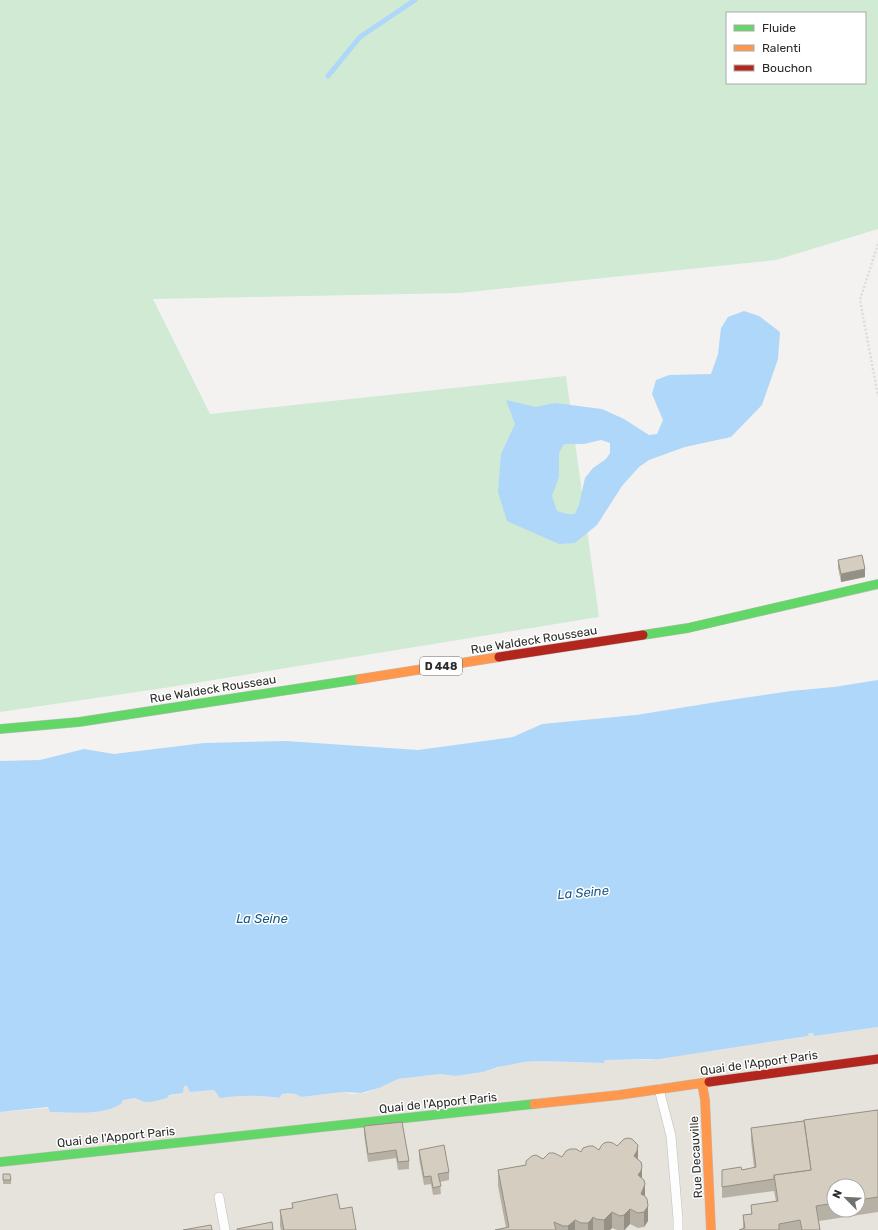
<svg xmlns="http://www.w3.org/2000/svg" width="878" height="1230" font-family="Rubik,sans-serif">
<style>
.built{fill:#e6e2dc;fill-rule:evenodd}
.green{fill:#d0ead4;fill-rule:evenodd}
.water{fill:#aed7fa;fill-rule:evenodd}
.lines{fill:none;stroke-linecap:round;stroke-linejoin:round}
.stream{stroke:#aed7fa;stroke-width:5}
.lane-casing{stroke:#c0bebc;stroke-width:10}
.fast-casing{stroke:#c0bebc;stroke-width:10}
.slow-casing{stroke:#c0bebc;stroke-width:10}
.jam-casing{stroke:#c0bebc;stroke-width:10}
.path{stroke:#dcdcdc;stroke-width:2.5;stroke-dasharray:2 2;stroke-linecap:butt}
.lane{stroke:#fdfdfd;stroke-width:9}
.fast{stroke:#63d668;stroke-width:9}
.slow{stroke:#ff974d;stroke-width:9}
.jam{stroke:#b3261e;stroke-width:9}
.wall{fill:#b7b1a5;fill-rule:evenodd}
.shaded-wall{fill:#959086}
.building{fill:#d5cec0;stroke:#959086}
.labels{text-anchor:middle;stroke-width:3;stroke-linejoin:round;paint-order:stroke}
.shield{fill:#fff;stroke:#6b6b69;stroke-width:1}
.shield-label{font-size:11px;font-weight:bold;fill:#2b2b29}
.street-label{font-size:12px;fill:#2b2b29;stroke:#fff}
.water-label{font-size:13px;font-style:italic;fill:#195989;stroke:#fff}
</style>
<rect width="100%" height="100%" fill="#f4f2f0"/>
<path class="built" d="M878 1027V1230H0V1112L123 1102 122 1100 135 1098 139 1101 183 1093 184 1086H187L190 1092 214 1090 220 1097 236 1095H252L279 1098 282 1094 290 1093H295L301 1097 343 1092 352 1094 365 1093 379 1088 398 1079 440 1074 456 1076 483 1072 513 1063 539 1061 603 1063 605 1060H648L808 1036 809 1033 811 1032 813 1033 814 1036ZM834 1186H858V1210H834Z"/>
<path class="green" d="M0 0H878V229L776 260 460 293 153 299 210 414 566 376 599 617 164 688 0 712ZM727 13H865V83H727Z"/>
<g class="water">
<path d="M744 311 759 316 780 332 778 359 762 405 731 437 685 447 649 460 639 467 622 486 597 525 575 543 559 544 507 521 498 492 501 454 515 424 506 400 536 407 555 403 602 409 624 419 649 435 657 434 663 420 652 394 656 380 669 375 711 374 718 354 721 328 728 317ZM601 440 610 443V453L606 459 593 468 585 478 579 505 575 514H567L557 511 552 496 559 477V453L564 444H584Z"/>
<path d="M878 680V1027L814 1036 813 1033H809L808 1036 659 1059 605 1060 604 1063 539 1061 524 1062 498 1067 483 1072 456 1076 440 1074 398 1079 379 1088 361 1093 343 1092 301 1097C295 1092 289 1093 282 1094L279 1098C259 1095 240 1095 220 1098L214 1090 190 1092 187 1086H184L183 1093 169 1095 167 1098C156 1101 145 1105 135 1098L123 1100 121 1104C100 1116 74 1112 50 1112L48 1107 0 1112V761L40 760 84 749 114 754 204 743 286 741 418 750 513 737 542 724 636 715 723 701 791 691 834 687Z"/>
</g>
<g class="lines">
<polyline class="stream" points="328,76 360,37 415,0"/>
<g class="lane-casing">
<g id="lane">
<polyline points="659,1089 671,1136 678,1219 678,1230"/>
<polyline points="219,1197 225,1230"/>
</g>
</g>
<g class="fast-casing">
<g id="fast">
<polyline points="643,635 688,628 878,584"/>
<polyline points="0,729 79,722 360,679"/>
<polyline points="0,1162 534,1104"/>
</g>
</g>
<g class="slow-casing">
<g id="slow">
<polyline points="360,679 499,657"/>
<polyline points="702,1083 705,1100 711,1230"/>
<polyline points="534,1104 619,1095 709,1082"/>
</g>
</g>
<g class="jam-casing">
<g id="jam">
<polyline points="499,657 643,635"/>
<polyline points="709,1082 878,1059"/>
</g>
</g>
<polyline class="path" points="878,244 860,300 878,396"/>
<use href="#lane" class="lane"/>
<use href="#fast" class="fast"/>
<use href="#slow" class="slow"/>
<use href="#jam" class="jam"/>
</g>
<g class="wall">
<polygon points="838,560 865,577 841,582 838,568"/>
<path d="M878 1110V1212L819 1221 820 1230H739L743 1229V1215L751 1214V1205L776 1201 774 1191 722 1198V1170H742L754 1168 751 1140V1128ZM834 1186H858V1210H834Z"/>
<polygon points="364,1126 409,1161 409,1169 398,1170 396,1158 368,1162 364,1134"/>
<polygon points="617,1146 638,1159 645,1196 648,1221 644,1227 638,1228 630,1224 625,1230 617,1230 612,1228 610,1230 495,1230 506,1228 498,1186 498,1170 526,1165 543,1159 562,1157 581,1152 599,1150"/>
<polygon points="419,1150 449,1172 449,1180 440,1182 441,1194 433,1195 431,1184 424,1185 419,1158"/>
<polygon points="3,1174 11,1180 11,1184 3,1184"/>
<polygon points="292,1203 340,1209 356,1230 281,1230 280,1226 280,1210 292,1208"/>
</g>
<g class="shaded-wall">
<polygon points="865,569 865,577 841,582 841,574"/>
<polygon points="638,1145 638,1161 634,1156"/>
<polygon points="642,1166 642,1182 638,1175"/>
<polygon points="645,1184 645,1199 641,1194"/>
<polygon points="648,1206 648,1221 644,1227 644,1212"/>
<polygon points="630,1209 630,1224 624,1230 624,1215"/>
<polygon points="612,1212 612,1228 610,1230 604,1230 604,1220"/>
<polygon points="593,1217 593,1230 588,1230 588,1223"/>
<polygon points="575,1220 575,1230 568,1230 568,1226"/>
</g>
<g class="building">
<polygon points="862,555 865,569 841,574 838,560"/>
<polygon points="878,1110 878,1197 858,1200 858,1186 834,1186 834,1203 816,1206 820,1230 802,1230 800,1220 779,1224 779,1230 739,1230 745,1228 743,1215 752,1214 751,1205 778,1201 774,1175 811,1170 804,1120"/>
<polygon points="804,1121 811,1170 774,1175 774,1179 722,1187 722,1170 741,1167 742,1170 756,1167 751,1128"/>
<polygon points="402,1122 409,1161 398,1162 396,1150 368,1154 364,1126"/>
<polygon points="628,1138 632,1139 638,1145 637,1151 634,1156 641,1162 642,1166 641,1171 638,1175 644,1180 645,1184 641,1194 645,1196 647,1199 648,1206 644,1212 638,1213 630,1209 624,1215 620,1216 612,1212 604,1220 596,1219 593,1217 591,1220 588,1223 581,1223 575,1220 568,1226 563,1226 554,1222 556,1230 495,1230 509,1227 498,1170 526,1165 526,1161 532,1156 536,1155 543,1159 549,1153 554,1153 562,1157 566,1151 570,1149 576,1149 581,1152 583,1148 589,1146 593,1146 599,1150 601,1146 604,1143 608,1142 613,1143 617,1146 624,1139"/>
<polygon points="444,1145 449,1172 438,1174 441,1186 433,1188 431,1176 424,1177 419,1150"/>
<polygon points="3,1174 10,1174 11,1180 3,1180"/>
<polygon points="337,1194 340,1209 352,1207 356,1230 284,1230 280,1210 293,1208 292,1203"/>
<polygon points="272,1222 273,1230 237,1230 237,1229"/>
<polygon points="211,1225 212,1230 183,1230"/>
</g>
<g class="labels">
<rect class="shield" x="420" y="657" width="42" height="18" rx="3"/>
<g class="shield-label">
<text x="441" y="670">D 448</text>
</g>
<g class="street-label">
<text transform="translate(534 640) rotate(-9)" y="4">Rue Waldeck Rousseau</text>
<text transform="translate(213 689) rotate(-9)" y="4">Rue Waldeck Rousseau</text>
<text transform="translate(759 1063) rotate(-8)" y="4">Quai de l'Apport Paris</text>
<text transform="translate(438 1103) rotate(-6)" y="4">Quai de l'Apport Paris</text>
<text transform="translate(116 1137) rotate(-6)" y="4">Quai de l'Apport Paris</text>
<text transform="translate(696 1157) rotate(-93)" y="4">Rue Decauville</text>
</g>
<g class="water-label">
<text transform="translate(583 892) rotate(-5)" y="5">La Seine</text>
<text x="262" y="923">La Seine</text>
</g>
</g>
<rect x="726" y="12" width="140" height="72" fill="#ffffff" stroke="#aaaaa9"/>
<rect x="734" y="25" width="20" height="6" fill="#63d668" stroke="#aaaaa9"/>
<text x="762" y="32" font-size="12" fill="#2b2b29">Fluide</text>
<rect x="734" y="45" width="20" height="6" fill="#ff974d" stroke="#aaaaa9"/>
<text x="762" y="52" font-size="12" fill="#2b2b29">Ralenti</text>
<rect x="734" y="65" width="20" height="6" fill="#b3261e" stroke="#aaaaa9"/>
<text x="762" y="72" font-size="12" fill="#2b2b29">Bouchon</text>
<g transform="translate(846 1198) rotate(294)"><circle r="19" fill="#ffffff" stroke="#aaaaa9"/>
<path d="M0-3L7 15L0 10L-7 15Z" fill="#71716f"/>
<text y="-6" font-size="11" font-weight="bold" text-anchor="middle" fill="#2b2b29">N</text>
</g>
</svg>
